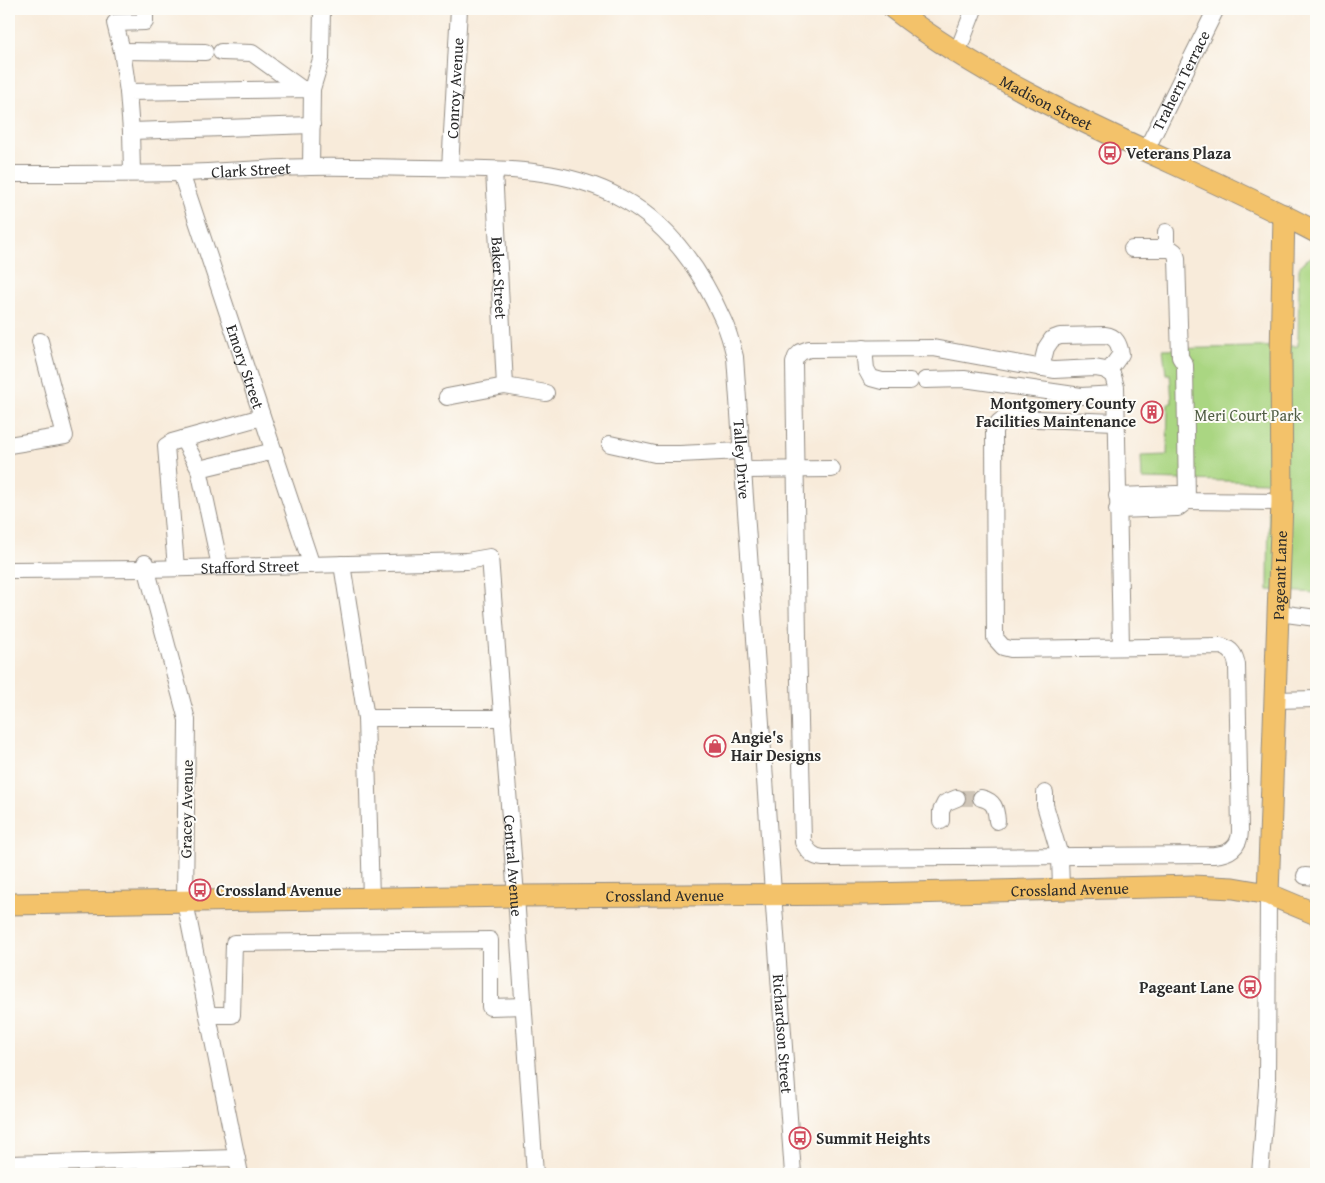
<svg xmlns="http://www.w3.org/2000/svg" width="1325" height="1183" font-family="'Gentium Book Plus',serif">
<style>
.green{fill:#aad682;stroke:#6a8056}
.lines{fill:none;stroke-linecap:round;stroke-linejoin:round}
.minor-tunnel{stroke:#cfc5b7;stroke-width:16;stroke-dasharray:16 8;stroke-linecap:butt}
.minor-casing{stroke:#928b82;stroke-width:18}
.major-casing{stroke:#928b82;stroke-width:23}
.minor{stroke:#fff;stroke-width:16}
.major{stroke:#f3c26a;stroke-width:21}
.labels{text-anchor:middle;stroke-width:4;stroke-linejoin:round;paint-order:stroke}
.street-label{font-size:16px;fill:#2b2b2b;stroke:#fdfcf7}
.poi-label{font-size:16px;font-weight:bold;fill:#2b2b2b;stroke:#fdfcf7;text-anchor:start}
.park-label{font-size:16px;fill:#515e45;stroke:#fdfcf7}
</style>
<rect width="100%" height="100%" fill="#fdfcf7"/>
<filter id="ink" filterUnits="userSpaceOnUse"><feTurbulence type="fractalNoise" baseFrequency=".02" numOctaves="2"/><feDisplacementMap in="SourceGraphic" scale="10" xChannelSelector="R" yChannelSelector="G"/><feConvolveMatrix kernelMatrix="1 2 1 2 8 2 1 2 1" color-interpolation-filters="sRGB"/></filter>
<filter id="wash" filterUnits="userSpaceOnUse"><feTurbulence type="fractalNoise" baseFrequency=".0096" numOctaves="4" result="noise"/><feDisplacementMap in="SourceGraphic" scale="20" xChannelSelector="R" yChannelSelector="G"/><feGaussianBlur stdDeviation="1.12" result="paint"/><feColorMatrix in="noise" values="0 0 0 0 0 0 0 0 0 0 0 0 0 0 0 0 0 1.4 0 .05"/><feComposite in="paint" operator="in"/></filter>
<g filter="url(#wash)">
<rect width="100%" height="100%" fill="#f8ebda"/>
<polygon class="green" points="1316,254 1316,593 1268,590 1269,482 1142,479 1141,456 1167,455 1168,403 1172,403 1170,374 1166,374 1163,349 1298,346 1299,268 1303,262"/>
</g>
<g filter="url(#ink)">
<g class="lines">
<polyline class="minor-tunnel" points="957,798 981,798"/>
<g class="minor-casing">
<g id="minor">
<polyline points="122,51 205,52"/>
<polyline points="221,52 252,53 302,89"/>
<polyline points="957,53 974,9"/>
<polyline points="312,89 321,59 322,9"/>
<polyline points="128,92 122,51 115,23 145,22 145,9"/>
<polyline points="131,131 312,125"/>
<path id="s1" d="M1145 152 1216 9"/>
<path id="s2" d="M450 168 459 9"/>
<path id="s3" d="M494 170 505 386"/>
<polyline points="132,173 131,131 128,92 312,89 311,167"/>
<path id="s4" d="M181 173 310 560"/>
<path id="s5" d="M9 174C66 174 124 174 181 173 224 172 266 168 309 167 347 166 385 168 424 168 489 169 562 165 621 198 669 224 702 272 724 322 729 333 732 345 735 357L793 1174"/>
<polyline points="1166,232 1166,249"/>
<polyline points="1132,249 1171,249 1175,252 1177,258 1180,357 1185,365 1187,501"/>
<polyline points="864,348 866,369 871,378 882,381 910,381"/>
<path d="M1041 368 1046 348 1052 339 1060 336 1105 335C1116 336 1119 344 1121 354L1108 372"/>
<polyline points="925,380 964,379 1081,396 1116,394"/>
<polyline points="447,397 505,386 546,393"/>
<path d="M1116 422 1009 418C1000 419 997 423 994 431L995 638 1003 647 1011 649 1221 646C1232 649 1235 655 1237 665L1240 831C1240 847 1229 854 1214 855L823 858C812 857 808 851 803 842L798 640 794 363 796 357 801 352 809 349 933 348 1054 370 1095 368 1106 370 1113 376 1116 387 1121 647"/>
<polyline points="183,439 199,469"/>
<polyline points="610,444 655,454 680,454 741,451"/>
<polyline points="9,445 65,436 40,341"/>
<polyline points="743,470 832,469"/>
<polyline points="1117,496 1177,494 1187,501 1282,502"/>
<polyline points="1117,510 1178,508 1187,501"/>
<polyline points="145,563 187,720 185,902 240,1174"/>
<polyline points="342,564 366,718 371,899"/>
<polyline points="220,566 199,469 274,451"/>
<polyline points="176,568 166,446 172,442 262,417"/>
<path id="s6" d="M9 570 147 569 467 561 490 557 516 896 535 1174"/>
<polyline points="1279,613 1316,618"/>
<polyline points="1275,700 1316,699"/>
<polyline points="366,718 503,718"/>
<polyline points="1045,793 1045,805 1060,856 1061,888"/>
<path d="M981 798C994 801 996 808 997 821"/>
<polyline points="941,821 941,811 945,803 957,798"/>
<polyline points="1305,876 1316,877"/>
<polyline points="208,1015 232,1015 234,943 490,940 490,1007 523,1006"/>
<polyline points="9,1164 237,1158"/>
<polyline points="1260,1174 1267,1085 1268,894"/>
</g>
</g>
<g class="major-casing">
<g id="major">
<path id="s7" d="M894 9C1021 107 1176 158 1316 232"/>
<path id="s8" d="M1268 894 1282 502 1281 355 1284 215"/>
<path id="s9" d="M9 904 516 896 868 894 1192 886 1233 888 1268 894 1316 914"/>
</g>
</g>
<use href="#minor" class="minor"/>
<use href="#major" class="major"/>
</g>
</g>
<defs>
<g id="bus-ring" transform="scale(1.125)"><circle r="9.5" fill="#fdfcf7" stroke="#d1495b" stroke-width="1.5"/><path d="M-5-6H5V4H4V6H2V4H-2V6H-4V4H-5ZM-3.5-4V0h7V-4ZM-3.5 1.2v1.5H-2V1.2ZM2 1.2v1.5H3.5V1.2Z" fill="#d1495b"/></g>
<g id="building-ring" transform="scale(1.125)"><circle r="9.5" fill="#fdfcf7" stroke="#d1495b" stroke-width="1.5"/><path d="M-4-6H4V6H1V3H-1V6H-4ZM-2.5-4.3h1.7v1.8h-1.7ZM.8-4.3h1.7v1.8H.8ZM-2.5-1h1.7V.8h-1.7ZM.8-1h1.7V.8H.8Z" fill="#d1495b"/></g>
<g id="shop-ring" transform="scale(1.125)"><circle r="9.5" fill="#fdfcf7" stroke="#d1495b" stroke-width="1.5"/><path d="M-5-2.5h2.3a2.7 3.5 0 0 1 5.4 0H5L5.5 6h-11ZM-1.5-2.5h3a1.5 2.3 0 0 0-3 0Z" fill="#d1495b"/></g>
</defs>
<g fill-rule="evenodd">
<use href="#bus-ring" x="1110" y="153"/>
<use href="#building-ring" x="1152" y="412"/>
<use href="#shop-ring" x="715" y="746"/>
<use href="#bus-ring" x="200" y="890"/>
<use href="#bus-ring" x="1250" y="987"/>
<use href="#bus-ring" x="800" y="1138"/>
</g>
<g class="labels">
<g class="street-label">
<text dy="6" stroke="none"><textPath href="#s1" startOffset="80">Trahern Terrace</textPath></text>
<text dy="6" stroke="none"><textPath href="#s2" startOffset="80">Conroy Avenue</textPath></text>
<text dy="6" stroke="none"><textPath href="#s7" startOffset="179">Madison Street</textPath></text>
<text dy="6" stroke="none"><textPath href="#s5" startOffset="242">Clark Street</textPath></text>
<text dy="6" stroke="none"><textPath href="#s3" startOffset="108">Baker Street</textPath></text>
<text dy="6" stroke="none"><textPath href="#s4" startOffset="204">Emory Street</textPath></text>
<text dy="6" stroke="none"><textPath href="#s5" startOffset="920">Talley Drive</textPath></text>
<text dy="6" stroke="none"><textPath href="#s6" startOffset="241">Stafford Street</textPath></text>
<text dy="6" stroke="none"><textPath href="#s8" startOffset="319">Pageant Lane</textPath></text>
<text transform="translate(186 809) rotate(-89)" y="6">Gracey Avenue</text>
<text dy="6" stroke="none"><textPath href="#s6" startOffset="791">Central Avenue</textPath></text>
<text dy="6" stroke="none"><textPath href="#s9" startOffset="1061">Crossland Avenue</textPath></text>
<text dy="6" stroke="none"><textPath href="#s9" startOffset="656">Crossland Avenue</textPath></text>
<text dy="6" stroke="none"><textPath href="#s5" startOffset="1496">Richardson Street</textPath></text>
</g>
<g class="poi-label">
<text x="1126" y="159">Veterans Plaza</text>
<text x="1136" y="409" text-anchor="end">Montgomery County<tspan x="1136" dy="18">Facilities Maintenance</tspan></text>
<text x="731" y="743">Angie's<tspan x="731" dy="18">Hair Designs</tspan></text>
<text x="216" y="896">Crossland Avenue</text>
<text x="1234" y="993" text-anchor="end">Pageant Lane</text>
<text x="816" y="1144">Summit Heights</text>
</g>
<g class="park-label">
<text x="1248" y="421">Meri Court Park</text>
</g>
</g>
<rect width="1325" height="1183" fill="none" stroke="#fdfcf7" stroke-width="30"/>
</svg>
